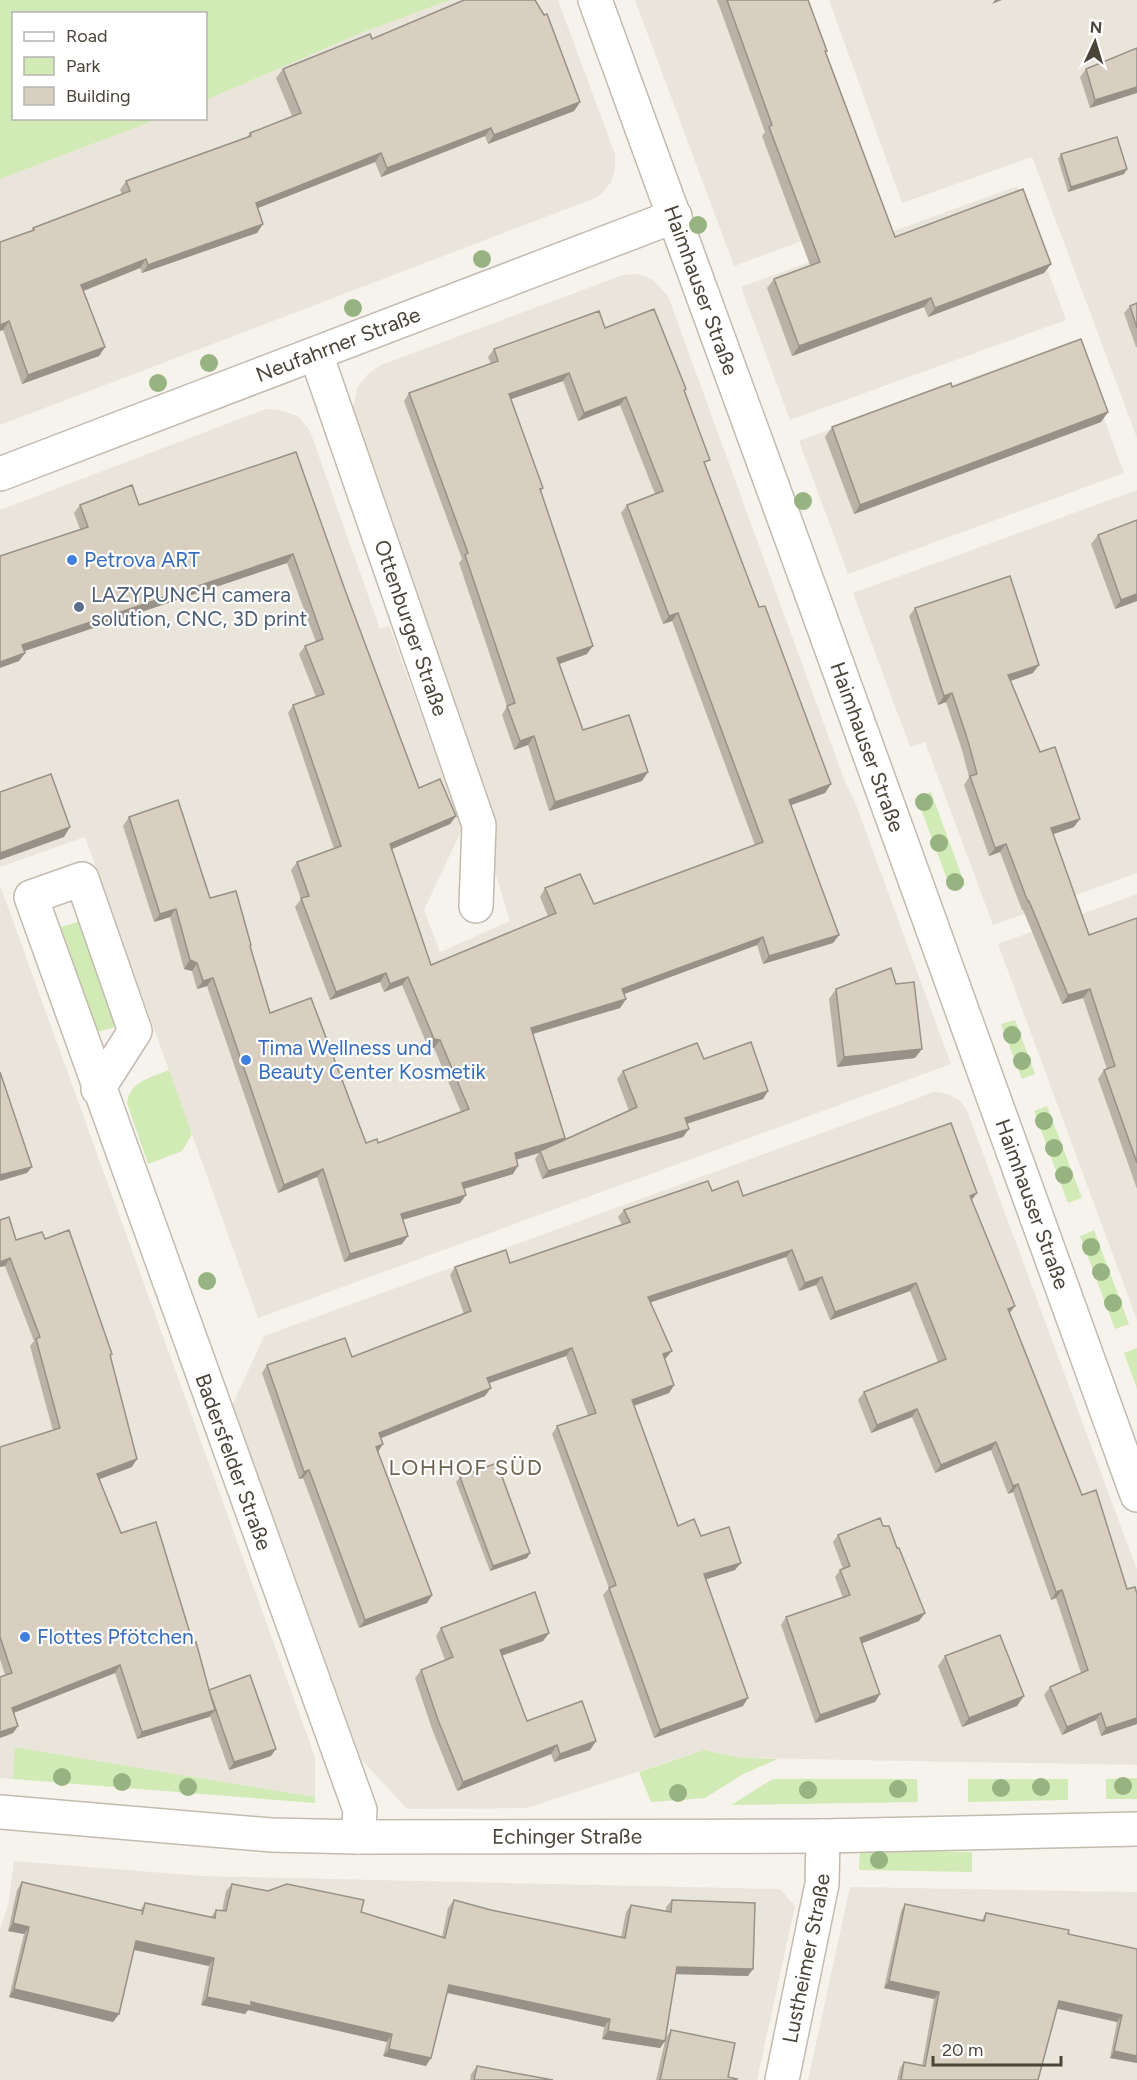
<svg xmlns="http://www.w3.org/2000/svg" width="1137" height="2080" font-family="Figtree,sans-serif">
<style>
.residential{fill:#eae5da}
.green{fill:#d2eab5}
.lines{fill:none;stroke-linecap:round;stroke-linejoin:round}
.minor-casing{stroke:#c2bbae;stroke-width:36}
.minor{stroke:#fff;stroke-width:33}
.tree{fill:#97b381}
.wall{fill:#bab2a6}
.shaded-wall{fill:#979187}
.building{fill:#d8cfc1;stroke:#979187;stroke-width:1.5}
.shop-dot{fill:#3f7fe0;stroke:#fff;stroke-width:2}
.service-dot{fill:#5c6f8a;stroke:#fff;stroke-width:2}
.labels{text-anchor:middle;stroke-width:4.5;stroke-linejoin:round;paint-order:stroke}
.street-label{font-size:21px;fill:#4b4439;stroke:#fff}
.shop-label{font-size:21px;fill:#366cbe;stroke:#fff;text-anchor:start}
.service-label{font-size:21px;fill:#4e5e75;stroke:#fff;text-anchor:start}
.neighbourhood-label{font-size:22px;letter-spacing:1.5px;fill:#6e6250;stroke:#fff}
</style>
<rect width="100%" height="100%" fill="#f6f3ec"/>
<g class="residential">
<polygon points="450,0 558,0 615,154 615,167 612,180 606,189 598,197 0,425 0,179 158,119 206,118 206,100 361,33"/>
<polygon points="635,0 805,0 883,211 734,266"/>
<polygon points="829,0 1137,0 1137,438 1032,157 902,203"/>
<polygon points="1017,186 1066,320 790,420 741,287"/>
<polygon points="638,274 653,280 668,296 844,779 855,802 951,1064 258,1318 85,837 0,867 0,510 266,409 279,410 298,416 310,431 380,629 389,625 462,829 424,910 440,952 510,921 353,409 357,388 368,374 381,365 623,275"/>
<polygon points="1075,340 1124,473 848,574 799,441"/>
<polygon points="1137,490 1137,873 993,925 925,742 910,747 853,593"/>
<polygon points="0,885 315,1757 315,1797 16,1747 13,1779 0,1778"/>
<polygon points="1137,894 1137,1320 998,944"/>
<polygon points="934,1092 948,1094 961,1101 968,1113 1137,1570 1137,1765 742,1758 704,1750 527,1808 407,1809 361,1759 232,1406 264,1336"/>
<polygon points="14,1861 202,1876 780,1889 795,1906 757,2080 0,2080 0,1928 8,1906"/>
<polygon points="850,1887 1137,1892 1137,2080 808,2080"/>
</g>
<g class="green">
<polygon points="0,0 450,0 361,33 206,100 206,14 14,14 14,118 158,119 0,179"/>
<polygon points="931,792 965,885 951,890 917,798"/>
<polygon points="80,921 116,1027 97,1032 61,927"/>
<polygon points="1015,1020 1035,1074 1022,1079 1001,1024"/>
<path d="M169 1070 192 1134 182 1151 148 1164 127 1103C130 1081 150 1078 169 1070Z"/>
<polygon points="1047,1106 1082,1198 1068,1203 1034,1111"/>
<polygon points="1094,1230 1129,1324 1115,1329 1080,1236"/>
<polygon points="1137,1348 1137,1389 1124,1353"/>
<polygon points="15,1747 315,1797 315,1803 13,1779"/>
<polygon points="704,1750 742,1758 778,1759 745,1773 705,1798 651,1802 639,1772"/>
<polygon points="1137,1778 1137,1799 1106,1799 1106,1779"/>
<polygon points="773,1779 917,1779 918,1802 731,1805"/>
<polygon points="968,1779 1068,1779 1068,1800 968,1802"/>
<polygon points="860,1850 972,1852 972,1872 859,1870"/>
</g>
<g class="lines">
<g class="minor-casing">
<g id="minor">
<path id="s1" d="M595 0 811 592 1137 1495"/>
<path id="s2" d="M316 354 479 825 476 906"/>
<path id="s3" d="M0 474 675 216"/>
<path id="s4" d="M98 1089 135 1031 82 879 31 897C138 1202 249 1506 360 1810L358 1837"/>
<path id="s5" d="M0 1812 271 1835 358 1837 823 1836 1137 1829"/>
<path id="s6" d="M782 2080 822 1884 823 1836"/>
</g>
</g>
<use href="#minor" class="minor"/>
</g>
<g class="tree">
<circle cx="698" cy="225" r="9"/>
<circle cx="482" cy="259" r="9"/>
<circle cx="353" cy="308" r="9"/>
<circle cx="209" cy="363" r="9"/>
<circle cx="158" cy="383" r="9"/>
<circle cx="803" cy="501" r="9"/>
<circle cx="924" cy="802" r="9"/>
<circle cx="939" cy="843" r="9"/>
<circle cx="955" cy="882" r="9"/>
<circle cx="1012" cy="1035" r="9"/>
<circle cx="1022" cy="1061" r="9"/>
<circle cx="1044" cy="1121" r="9"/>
<circle cx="1054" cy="1148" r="9"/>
<circle cx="1064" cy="1175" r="9"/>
<circle cx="1091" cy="1247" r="9"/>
<circle cx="1101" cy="1272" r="9"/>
<circle cx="207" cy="1281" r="9"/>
<circle cx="1113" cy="1303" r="9"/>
<circle cx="62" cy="1777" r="9"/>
<circle cx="122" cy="1782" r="9"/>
<circle cx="1123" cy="1786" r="9"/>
<circle cx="188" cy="1787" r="9"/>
<circle cx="1041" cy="1787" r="9"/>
<circle cx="1001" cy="1788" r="9"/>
<circle cx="898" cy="1789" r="9"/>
<circle cx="808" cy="1790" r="9"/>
<circle cx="678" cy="1793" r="9"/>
<circle cx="879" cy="1860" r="9"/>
</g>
<g class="wall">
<polygon points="717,0 808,0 826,52 895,237 1051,264 1044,273 928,317 924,307 792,356 767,288 774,279 810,265 762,136 765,132"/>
<polygon points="372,39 580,102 574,111 488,144 485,136 381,177 375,162 258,208 263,224 257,233 142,273 140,268 84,291 105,347 99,356 22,384 3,330 0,331 0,242 32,231 33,228 122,194 120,190 126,181 247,137 250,133 292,116 276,78 283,69"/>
<polygon points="1137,48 1090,108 1080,77 1086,69"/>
<polygon points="1061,154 1127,169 1124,174 1068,192 1058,159"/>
<polygon points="1137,303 1137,347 1136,347 1124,313 1130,306"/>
<polygon points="605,328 685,392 706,466 759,607 831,784 825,793 791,805 839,935 833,943 763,964 757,945 624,994 626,999 620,1008 533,1034 563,1141 629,1111 617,1079 623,1071 704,1059 768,1091 763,1099 687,1124 683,1137 542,1179 535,1159 539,1153 517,1159 513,1174 464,1189 466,1195 460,1203 402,1220 402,1244 344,1262 317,1177 278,1193 207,986 197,989 192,971 184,969 170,917 154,922 123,826 129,817 210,898 251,945 250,947 270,1013 366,1143 378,1143 461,1112 434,1048 428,1047 402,985 384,992 380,982 330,1000 295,907 301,899 291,870 297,862 334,849 288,713 293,705 316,697 299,654 305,646 316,642 287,563 24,651 25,653 19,661 80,529 74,513 80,505 139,505 296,452 345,590 419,788 456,816 450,824 392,849 431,965 548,916 540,897 545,888 594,904 755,845 672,621 663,624 621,513 627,505 655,494 620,405 578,421 563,381 511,399 543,488 541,492 587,654 559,664 583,730 642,781 549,811 528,745 514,750 502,715 507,706 459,563 462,559 404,401 409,393 491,364 488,357 494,349"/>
<polygon points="952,387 1108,412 1101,422 854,514 825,437 832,427"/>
<polygon points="1098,535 1137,601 1115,609 1091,544"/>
<polygon points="915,608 1033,673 1010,681 1040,752 1074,827 1053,834 1089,935 1137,918 1137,1189 1098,1079 1104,1070 1107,1069 1083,998 1062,1004 1023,910 1022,910 1000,852 989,856 964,785 969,777 962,750 946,702 938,705 909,616"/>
<polygon points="836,989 915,1058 837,1067 829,999"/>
<polygon points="712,1191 743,1196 972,1200 1010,1313 1137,1724 1101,1736 1096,1720 1062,1735 1044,1695 1050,1687 1081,1673 1056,1598 1051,1600 1013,1492 1008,1494 991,1450 935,1473 912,1417 871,1433 858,1400 864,1392 938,1362 910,1291 830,1320 816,1285 799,1291 786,1257 651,1302 666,1358 665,1359 674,1385 669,1393 634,1406 678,1526 701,1536 735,1570 706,1579 743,1706 654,1738 603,1595 609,1588 552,1434 557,1426 588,1415 566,1356 489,1383 485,1396 381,1438 383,1444 378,1451 432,1595 427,1603 359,1628 303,1478 299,1479 262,1373 267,1365 352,1357 464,1314 450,1275 455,1267 510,1263 622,1225 618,1217 624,1210"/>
<polygon points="0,1220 16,1240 45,1239 112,1354 110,1356 132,1467 99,1479 121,1533 193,1643 209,1690 271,1756 229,1770 210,1716 209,1717 137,1739 115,1673 13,1713 18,1726 13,1733 0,1738 0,1677 5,1675 0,1659 0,1447 53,1431 30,1346 34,1341 5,1266 0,1267"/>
<polygon points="460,1477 527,1558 490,1571 456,1482"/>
<polygon points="883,1526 897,1548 925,1613 919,1621 862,1643 880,1694 875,1702 815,1723 781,1625 786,1617 843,1598 835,1577 840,1570 843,1569 833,1542 838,1535"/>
<polygon points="441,1628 549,1633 543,1641 502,1656 527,1721 596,1741 590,1750 554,1762 551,1754 457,1791 432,1729 415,1678 421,1670 445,1660 436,1636"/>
<polygon points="945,1656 1017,1706 962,1727 938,1666"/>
<polygon points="22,1882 140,1910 145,1903 211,1917 216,1910 222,1911 226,1891 232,1884 361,1912 442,1937 448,1908 454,1900 491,1910 621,1938 626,1912 631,1905 666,1911 666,1907 672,1900 748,1976 676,1974 666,2038 671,2030 728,2077 736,2080 656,2080 665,2041 660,2048 602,2039 604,2027 447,1993 426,2066 383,2056 387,2042 248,2010 245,2014 201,2005 209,1966 134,1950 119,2014 113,2022 9,1997 24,1934 8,1931 17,1890"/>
<polygon points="905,1904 981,1921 986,1913 1068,1934 1137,1949 1137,2063 1110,2058 1117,2022 1057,2008 1038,2080 897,2080 900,2068 904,2062 922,2066 934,1999 884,1988 901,1911"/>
<polygon points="477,2066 553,2080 470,2080 471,2074"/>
</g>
<g class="shaded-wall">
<polygon points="995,0 1002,0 992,4"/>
<polygon points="1137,87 1137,93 1090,108 1095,100"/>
<polygon points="580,102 574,111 488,144 494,135"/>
<polygon points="491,128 485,136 381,177 387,168"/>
<polygon points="381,153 375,162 250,211 256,203"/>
<polygon points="1127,169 1124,174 1068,192 1071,187"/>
<polygon points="263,224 257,233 142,273 148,265"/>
<polygon points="146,259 140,268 75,294 81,285"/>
<polygon points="1051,264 1044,273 928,317 935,308"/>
<polygon points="931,298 924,307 792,356 799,346"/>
<polygon points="9,321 3,330 0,331 0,325"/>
<polygon points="105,347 99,356 22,384 28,375"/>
<polygon points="569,373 563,381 503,402 509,394"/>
<polygon points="626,397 620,405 578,421 584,413"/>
<polygon points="1108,412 1101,422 854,514 860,505"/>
<polygon points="293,554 287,563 16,654 22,645"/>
<polygon points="1137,594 1137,601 1115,609 1121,600"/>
<polygon points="678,613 672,621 663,624 669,616"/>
<polygon points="593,646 587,654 551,667 557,658"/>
<polygon points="25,653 19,661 0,668 0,662"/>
<polygon points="1039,665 1033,673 1002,684 1008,675"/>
<polygon points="952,693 946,702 938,705 944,696"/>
<polygon points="534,736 528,745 514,750 520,741"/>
<polygon points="648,772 642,781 549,811 555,802"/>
<polygon points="831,784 825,793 783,808 789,800"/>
<polygon points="456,816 450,824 385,852 390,844"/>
<polygon points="1080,819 1074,827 1045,837 1051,828"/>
<polygon points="70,827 64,837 0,860 0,853"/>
<polygon points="1006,844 1000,852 989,856 995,848"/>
<polygon points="176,909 170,917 154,922 160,914"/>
<polygon points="839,935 833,943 763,964 769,956"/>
<polygon points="763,937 757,945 616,997 622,989"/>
<polygon points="190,960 197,963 192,971 184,969"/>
<polygon points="386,973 380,982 330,1000 336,992"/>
<polygon points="408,977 402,985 384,992 390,984"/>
<polygon points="213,978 207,986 197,989 203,981"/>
<polygon points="1090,989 1083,998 1062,1004 1068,995"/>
<polygon points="626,999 620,1008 525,1036 531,1028"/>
<polygon points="434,1039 440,1040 434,1048 428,1047"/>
<polygon points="922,1049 915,1058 837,1067 844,1057"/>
<polygon points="768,1091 763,1099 679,1126 685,1118"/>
<polygon points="689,1129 683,1137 542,1179 548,1171"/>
<polygon points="565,1138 559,1147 540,1151 539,1153 509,1162 515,1153"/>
<polygon points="518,1166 513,1174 456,1191 462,1183"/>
<polygon points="32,1167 27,1173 0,1181 0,1175"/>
<polygon points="323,1169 317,1177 278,1193 284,1185"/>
<polygon points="977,1193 971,1201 970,1196"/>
<polygon points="466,1195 460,1203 395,1222 401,1214"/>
<polygon points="408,1236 402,1244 344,1262 350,1254"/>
<polygon points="792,1250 786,1257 643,1305 648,1297"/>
<polygon points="10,1258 5,1266 0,1267 0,1262"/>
<polygon points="822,1277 816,1285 799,1291 805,1283"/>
<polygon points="916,1283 910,1291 830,1320 835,1312"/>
<polygon points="1015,1306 1009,1314 1008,1309"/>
<polygon points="572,1348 566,1356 481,1386 487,1378"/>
<polygon points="672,1351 666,1358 657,1362 663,1354"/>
<polygon points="674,1385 669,1393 627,1408 632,1400"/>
<polygon points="491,1388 485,1396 374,1441 379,1433"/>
<polygon points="917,1409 912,1417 871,1433 877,1425"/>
<polygon points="996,1442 991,1450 935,1473 941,1465"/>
<polygon points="383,1444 378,1452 376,1447"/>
<polygon points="137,1459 132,1467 92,1482 97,1474"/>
<polygon points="309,1470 303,1478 299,1479 304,1472"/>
<polygon points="1018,1484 1013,1492 1008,1494 1013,1486"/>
<polygon points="530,1553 527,1558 490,1571 493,1566"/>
<polygon points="741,1563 735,1570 698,1582 704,1574"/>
<polygon points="1062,1590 1056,1598 1051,1600 1056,1592"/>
<polygon points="432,1595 427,1603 359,1628 365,1620"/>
<polygon points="925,1613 919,1621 855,1646 860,1638"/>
<polygon points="549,1633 543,1641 494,1658 500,1650"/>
<polygon points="120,1665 115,1673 6,1716 12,1708"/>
<polygon points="880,1694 875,1702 815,1723 820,1715"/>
<polygon points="1024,1696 1017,1706 962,1727 969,1718"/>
<polygon points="748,1698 743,1706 654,1738 660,1730"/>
<polygon points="215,1710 209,1717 137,1739 142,1732"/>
<polygon points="1101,1713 1096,1720 1062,1735 1067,1727"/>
<polygon points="1137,1718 1137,1724 1101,1736 1106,1728"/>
<polygon points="18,1726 13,1733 0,1738 0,1732"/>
<polygon points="596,1741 590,1750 554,1762 560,1754"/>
<polygon points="557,1745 551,1754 457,1791 463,1782"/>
<polygon points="276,1749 271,1756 229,1770 234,1762"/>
<polygon points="13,1923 29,1927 24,1934 8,1931"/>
<polygon points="136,1941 214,1958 209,1966 130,1949"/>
<polygon points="677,1967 753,1969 748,1976 672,1974"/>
<polygon points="889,1981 939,1992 934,1999 884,1988"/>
<polygon points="449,1985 610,2019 604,2027 444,1992"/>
<polygon points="14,1989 119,2014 113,2022 9,1997"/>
<polygon points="207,1997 251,2002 392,2034 387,2042 248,2010 245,2014 201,2005"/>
<polygon points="1059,2001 1122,2015 1117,2022 1054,2008"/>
<polygon points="608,2031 665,2041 660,2048 602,2039"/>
<polygon points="389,2049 431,2058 426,2066 383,2056"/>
<polygon points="1114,2051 1137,2056 1137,2063 1110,2058"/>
</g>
<g class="building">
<polygon points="464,0 535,0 544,15 547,14 580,102 494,135 491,128 387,168 381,153 256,203 263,224 148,265 146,259 81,285 105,347 28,375 9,321 0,325 0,242 34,230 33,228 130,191 126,181 251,136 250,133 301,113 283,69 370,34 372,39"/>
<polygon points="727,0 808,0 827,51 825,51 895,237 1023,189 1051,264 935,308 931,298 799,346 774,279 820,262 769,127 772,125"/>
<polygon points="1137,48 1137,87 1095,100 1086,69"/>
<polygon points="1117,137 1127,169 1071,187 1061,154"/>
<polygon points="1137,303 1137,328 1130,306"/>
<polygon points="654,309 686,389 684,390 710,460 704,462 759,607 765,606 831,784 789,800 839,935 769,956 763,937 622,989 626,999 531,1028 565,1138 515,1153 518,1166 462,1183 466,1195 401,1214 408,1236 350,1254 323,1169 284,1185 213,978 203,981 197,963 190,960 176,909 160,914 129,817 178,800 210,898 236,891 251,945 250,946 270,1013 311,998 366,1143 377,1139 378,1143 469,1109 440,1040 434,1039 408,977 390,984 386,973 336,992 301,898 309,896 297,862 341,846 293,705 324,694 305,646 323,639 293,554 22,645 25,653 0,662 0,556 88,527 80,505 132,485 139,505 296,452 345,590 419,788 440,779 456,816 390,844 431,965 556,913 545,888 580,874 594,904 763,842 678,613 669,616 627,505 663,491 626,397 584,413 569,373 509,394 543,488 540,489 593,646 557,658 583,730 629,715 648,772 555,802 534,736 520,741 507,706 515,703 465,555 468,553 409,393 498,361 494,349 599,311 605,328"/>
<polygon points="1081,339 1108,412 860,505 832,427 951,383 952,387"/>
<polygon points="1137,520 1137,594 1121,600 1098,535"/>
<polygon points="1010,576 1039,665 1008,675 1040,752 1055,747 1080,819 1051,828 1089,935 1137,918 1137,1163 1104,1070 1115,1066 1090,989 1068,995 1029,901 1028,902 1006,844 995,848 970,776 977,774 968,741 952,693 944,696 915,608"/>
<polygon points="51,774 70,827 0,853 0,792"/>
<polygon points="891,968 896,984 914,982 922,1049 844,1057 836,989"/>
<polygon points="751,1042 768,1091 685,1118 689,1129 548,1171 540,1151 637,1107 623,1071 697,1043 704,1059"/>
<polygon points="0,1072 32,1167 0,1175"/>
<polygon points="951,1123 977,1193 970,1196 1015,1306 1008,1309 1082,1495 1096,1490 1127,1589 1135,1587 1137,1594 1137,1718 1106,1728 1101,1713 1067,1727 1050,1687 1088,1670 1062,1590 1056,1592 1018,1484 1013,1486 996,1442 941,1465 917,1409 877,1425 864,1392 946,1359 916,1283 835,1312 822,1277 805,1283 792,1250 648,1297 672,1351 663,1354 674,1385 632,1400 678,1526 694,1519 701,1536 729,1527 741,1563 704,1574 748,1698 660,1730 609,1588 616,1585 557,1426 596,1413 572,1348 487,1378 491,1388 379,1433 383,1444 376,1447 432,1595 365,1620 309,1470 304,1472 267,1365 345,1338 352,1357 471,1311 455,1267 506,1250 510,1263 630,1222 624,1210 708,1181 712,1191 738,1181 743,1196"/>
<polygon points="9,1217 16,1240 42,1232 45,1239 69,1230 112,1354 110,1355 137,1459 97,1474 121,1533 156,1522 193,1643 196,1642 209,1690 250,1675 276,1749 234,1762 209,1690 215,1710 142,1732 120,1665 12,1708 18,1726 0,1732 0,1677 12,1673 0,1637 0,1447 60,1428 36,1339 40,1337 10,1258 0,1262 0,1220"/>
<polygon points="497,1463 530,1553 493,1566 460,1477"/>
<polygon points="880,1518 883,1526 889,1526 897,1548 899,1548 925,1613 860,1638 880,1694 820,1715 786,1617 850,1595 840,1570 850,1566 838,1535"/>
<polygon points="535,1592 549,1633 500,1650 527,1721 582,1701 596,1741 560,1754 557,1745 463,1782 438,1720 421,1670 453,1657 441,1628"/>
<polygon points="1000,1635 1024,1696 969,1718 945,1656"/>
<polygon points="22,1882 143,1911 142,1915 145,1903 215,1918 216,1910 226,1911 232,1884 268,1891 287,1884 364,1900 361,1912 445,1938 454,1900 491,1910 625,1938 631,1905 671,1912 672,1900 755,1903 753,1969 677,1967 665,2041 608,2031 610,2019 449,1985 431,2058 389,2049 392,2034 251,2002 251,2006 207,1997 214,1958 136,1941 119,2014 14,1989 29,1927 13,1923"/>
<polygon points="905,1904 984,1921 986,1913 1069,1930 1068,1934 1137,1949 1137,2056 1114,2051 1122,2015 1059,2001 1038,2080 901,2080 904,2062 925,2066 939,1992 889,1981"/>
<polygon points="671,2030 735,2043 728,2077 737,2079 736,2080 660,2080"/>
<polygon points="477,2066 553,2080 474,2080"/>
</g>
<g class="shop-dot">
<circle cx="72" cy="560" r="6"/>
<circle cx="246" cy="1060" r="6"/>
<circle cx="25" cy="1637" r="6"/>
</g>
<circle class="service-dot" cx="79" cy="607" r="6"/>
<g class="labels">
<g class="street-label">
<text dy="7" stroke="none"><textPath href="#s1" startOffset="309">Haimhauser Straße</textPath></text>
<text dy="7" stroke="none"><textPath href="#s3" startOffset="362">Neufahrner Straße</textPath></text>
<text dy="7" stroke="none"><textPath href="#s2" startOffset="290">Ottenburger Straße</textPath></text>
<text dy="7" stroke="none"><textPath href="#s1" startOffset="795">Haimhauser Straße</textPath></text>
<text dy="7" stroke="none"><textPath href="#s1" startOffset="1281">Haimhauser Straße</textPath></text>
<text dy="7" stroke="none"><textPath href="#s4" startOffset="884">Badersfelder Straße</textPath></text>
<text dy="7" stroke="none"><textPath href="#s5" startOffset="568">Echinger Straße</textPath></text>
<text dy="7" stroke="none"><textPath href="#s6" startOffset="124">Lustheimer Straße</textPath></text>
</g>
<g class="shop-label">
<text x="84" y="567">Petrova ART</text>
<text x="258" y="1055">Tima Wellness und<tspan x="258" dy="24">Beauty Center Kosmetik</tspan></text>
<text x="37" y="1644">Flottes Pfötchen</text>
</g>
<g class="service-label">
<text x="91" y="602">LAZYPUNCH camera<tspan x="91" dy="24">solution, CNC, 3D print</tspan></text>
</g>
<g class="neighbourhood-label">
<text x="466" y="1475">LOHHOF SÜD</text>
</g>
</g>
<rect x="12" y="12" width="195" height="108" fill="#ffffff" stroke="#b7b4b0" stroke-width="1.5"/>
<rect x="24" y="32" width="30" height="9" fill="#ffffff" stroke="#b7b4b0" stroke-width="1.5"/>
<text x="66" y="42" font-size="18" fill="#4b4439">Road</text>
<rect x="24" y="57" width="30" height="18" fill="#d2eab5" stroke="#b7b4b0" stroke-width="1.5"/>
<text x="66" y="72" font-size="18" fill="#4b4439">Park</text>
<rect x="24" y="87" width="30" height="18" fill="#d8cfc1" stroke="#b7b4b0" stroke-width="1.5"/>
<text x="66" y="102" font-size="18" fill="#4b4439">Building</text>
<g transform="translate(1095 42) rotate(4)" stroke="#ffffff" stroke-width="4.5" paint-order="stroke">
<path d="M0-4.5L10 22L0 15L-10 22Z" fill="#4b4439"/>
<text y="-9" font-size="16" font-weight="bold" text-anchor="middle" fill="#4b4439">N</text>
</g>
<path d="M933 2056v9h128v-9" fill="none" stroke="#4b4439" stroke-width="3"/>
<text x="942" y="2056" font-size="18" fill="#4b4439" stroke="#ffffff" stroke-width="4.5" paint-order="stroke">20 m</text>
</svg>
